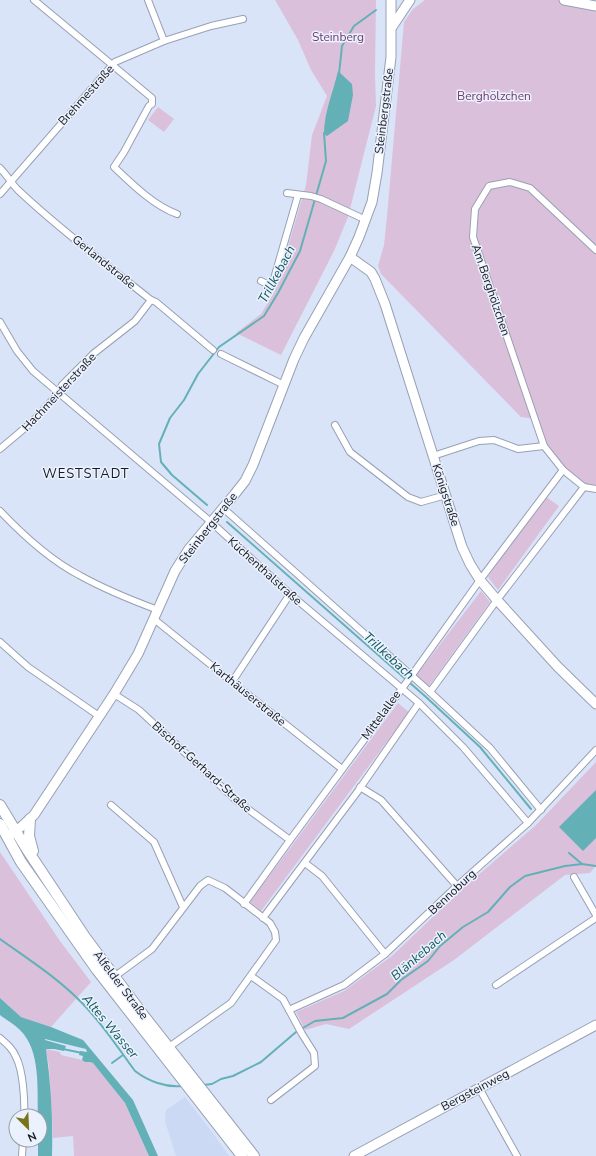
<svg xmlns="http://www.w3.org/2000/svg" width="596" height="1156" font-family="'Nunito Sans',sans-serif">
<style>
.built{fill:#ccd9f4}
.green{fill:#dbc0db}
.water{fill:#63b1b7}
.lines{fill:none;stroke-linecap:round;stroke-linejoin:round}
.stream{stroke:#63b1b7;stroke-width:2}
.street-casing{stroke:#98a1b4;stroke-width:8}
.secondary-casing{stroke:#98a1b4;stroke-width:11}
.primary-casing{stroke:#98a1b4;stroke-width:12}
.street{stroke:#fff;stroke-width:6}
.secondary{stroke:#fff;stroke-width:9}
.primary{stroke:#fff;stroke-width:10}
.labels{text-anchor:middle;stroke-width:3;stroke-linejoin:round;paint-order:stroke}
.park-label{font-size:12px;fill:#713b72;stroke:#ebf2fe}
.street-label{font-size:12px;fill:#161920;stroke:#ebf2fe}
.water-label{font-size:13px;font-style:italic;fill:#13585c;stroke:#ebf2fe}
.neighbourhood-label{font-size:13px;letter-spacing:1px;fill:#161920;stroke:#ebf2fe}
</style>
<rect width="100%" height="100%" fill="#dae4f8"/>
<polygon class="built" points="185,1097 212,1132 229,1156 176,1156 165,1121 165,1116 166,1110"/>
<g class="green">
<polygon points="275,0 376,0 375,74 376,106 348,217 334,251 281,355 236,333 261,314 275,291 306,185 312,135 327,96 311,70 298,40"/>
<polygon points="425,0 582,0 596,4 596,488 584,486 563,470 545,445 536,419 521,417 381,274 378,266 384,245 387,216 404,22 413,9"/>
<polygon points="158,107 174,119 164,132 148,120"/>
<polygon points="545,496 559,506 498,590 488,577"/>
<polygon points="481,591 490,602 429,686 416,676"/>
<polygon points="398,703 409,712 261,911 250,902"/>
<polygon points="596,762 596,866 590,873 565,875 454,960 349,1029 326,1024 305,1030 296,1012 344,991 393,955 462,889 536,825"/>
<polygon points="0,852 60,941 91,982 51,1027 21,1017 0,998"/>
<polygon points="46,1049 60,1052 61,1055 82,1060 85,1062 90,1062 93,1063 125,1103 149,1156 74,1156 73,1136 53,1138 49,1067"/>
</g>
<g class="water">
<path d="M338 71 352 84 353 95 348 121 327 136 324 134C324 112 333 93 338 71Z"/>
<polygon points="596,790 596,838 583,851 559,827"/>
<path d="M0 998 21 1017 51 1027 83 1040 133 1100 158 1156H149L125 1103 93 1063 90 1062H85L82 1060 83 1056 79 1055 80 1051 87 1052 86 1049 45 1039V1040L66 1046 64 1051 54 1049H46C51 1084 53 1120 52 1156H38V1140H40V1116H38C37 1088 41 1051 20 1030 14 1024 6 1020 0 1015Z"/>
</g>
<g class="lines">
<g class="stream">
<polyline points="339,74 342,46 354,26 376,10"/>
<polyline points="207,505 172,475 161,462 159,444 170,418 184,400 198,374 219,347 264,316 278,293 300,251 326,161 324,133"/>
<polyline points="227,522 426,697 480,747 531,809"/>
<polyline points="569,853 582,864"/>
<path d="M0 939C28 959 58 978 82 1003 102 1023 118 1048 135 1071 148 1081 166 1088 183 1086"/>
<polyline points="63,1049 82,1053"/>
<polyline points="112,1063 123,1055"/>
<polyline points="203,1085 212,1084 221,1079 233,1076 261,1062 296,1032 315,1021 343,1018 387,994 401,980 428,961 440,946 463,927 488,912 510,887 525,876 565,866 582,864 596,866"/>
</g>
<g class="street-casing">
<g id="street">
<path d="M34 0 152 98V104L149 106 124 152 114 167C132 184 153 205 177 214"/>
<polyline points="148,0 164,41"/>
<path d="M0 168C7 175 11 183 18 190 59 229 106 264 151 300L156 302 213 350"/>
<polyline points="287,193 311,196 321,199 366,220"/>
<polyline points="0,194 115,62 164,41 211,26 243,19"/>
<polyline points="596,250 530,188 510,182 489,186 475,209 473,237 544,446 563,470 584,487 596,489"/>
<polyline points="261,281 269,285 273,282 298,195"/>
<polyline points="0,322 17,351 33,371 211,522 290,594 419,703 463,747 528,823"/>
<polyline points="221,354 284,385"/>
<polyline points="335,425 350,452 408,497 421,502 446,495"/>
<polyline points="0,449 32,422 59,393 62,385 93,354 135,321 151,300"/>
<polyline points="433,456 479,441 494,440 518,449 544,446"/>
<polyline points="223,508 430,692 490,748 541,810"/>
<path d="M0 511C21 533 52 561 79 575 104 589 131 600 158 610"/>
<polyline points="154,619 232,682 342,769"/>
<polyline points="0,642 28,667 99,716"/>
<polyline points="232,682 290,594"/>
<polyline points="430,692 497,600 584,487"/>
<polyline points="114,694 139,710 237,801 290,840"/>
<polyline points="360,787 381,800 457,886"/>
<polyline points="111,805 154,842 183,907"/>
<polyline points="305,863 322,876 385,954"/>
<polyline points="574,877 596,915"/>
<polyline points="244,904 290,840 412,675 480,580 563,470"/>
<polyline points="263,918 358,791 419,703"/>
<polyline points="251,976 283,999 302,1034 314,1053 315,1066 271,1100"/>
<polyline points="114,977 152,949 200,886 208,880 225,888 270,923 275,932 276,940 231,1003 169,1047"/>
<polyline points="496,985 596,918"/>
<polyline points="289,1010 344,985 385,954 457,886 528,823 596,750"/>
<path d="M0 1038C7 1044 13 1049 16 1057 23 1070 25 1101 24 1116"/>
<polyline points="479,1088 517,1156"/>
<polyline points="22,1156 23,1140"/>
</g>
</g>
<g class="secondary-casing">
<g id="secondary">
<polyline points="564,0 596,6"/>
<polyline points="392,27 410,0"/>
<polyline points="350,257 371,272 375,279 385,304 462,547 470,564 480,580 497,600 558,667 596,704"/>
<polyline points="10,835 22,826 34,815 114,694 138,654 175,571 189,549 234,495 245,481 253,465 294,359 304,338 350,257 359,237 372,202 377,173 391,57 391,0"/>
<polyline points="354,1156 596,1025"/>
</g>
</g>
<g class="primary-casing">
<g id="primary">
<polyline points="0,805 26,848 85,937 144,1016 254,1156"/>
<polyline points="30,819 29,836 33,851"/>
<polyline points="0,824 21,862 97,970 242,1156"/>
</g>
</g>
<use href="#street" class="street"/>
<use href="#secondary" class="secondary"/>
<use href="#primary" class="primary"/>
</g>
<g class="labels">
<g class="park-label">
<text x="338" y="41">Steinberg</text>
<text x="494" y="100">Berghölzchen</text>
</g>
<g class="street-label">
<text transform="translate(86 95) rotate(-48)" y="4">Brehmestraße</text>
<text transform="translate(384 111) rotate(-83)" y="4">Steinbergstraße</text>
<text transform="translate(104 262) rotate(39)" y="4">Gerlandstraße</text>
<text transform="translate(491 290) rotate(71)" y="4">Am Berghölzchen</text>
<text transform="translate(59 392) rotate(-47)" y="4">Hachmeisterstraße</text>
<text transform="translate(446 495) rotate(72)" y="4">Königstraße</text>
<text transform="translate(208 528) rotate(-52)" y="4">Steinbergstraße</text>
<text transform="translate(265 571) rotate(42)" y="4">Küchenthalstraße</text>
<text transform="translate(248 694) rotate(39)" y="4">Karthäuserstraße</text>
<text transform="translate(381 715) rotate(-54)" y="4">Mittelallee</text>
<text transform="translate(202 767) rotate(42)" y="4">Bischof-Gerhard-Straße</text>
<text transform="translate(452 892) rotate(-43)" y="4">Bennoburg</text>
<text transform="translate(121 985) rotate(53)" y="4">Alfelder Straße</text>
<text transform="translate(475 1090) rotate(-28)" y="4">Bergsteinweg</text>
</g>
<g class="water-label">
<text transform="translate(276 274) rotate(-62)" y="5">Trillkebach</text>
<text transform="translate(389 655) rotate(42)" y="5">Trillkebach</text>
<text transform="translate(418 955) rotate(-41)" y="5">Blänkebach</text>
<text transform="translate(111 1026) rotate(50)" y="5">Altes Wasser</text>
</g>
<g class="neighbourhood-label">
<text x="86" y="478">WESTSTADT</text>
</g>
</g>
<g transform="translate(28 1128) rotate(156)"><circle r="19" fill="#ebf2fe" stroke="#969ba5"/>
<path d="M0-3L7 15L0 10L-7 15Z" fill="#777419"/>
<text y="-6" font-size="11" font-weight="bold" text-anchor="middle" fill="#161920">N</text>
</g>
</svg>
